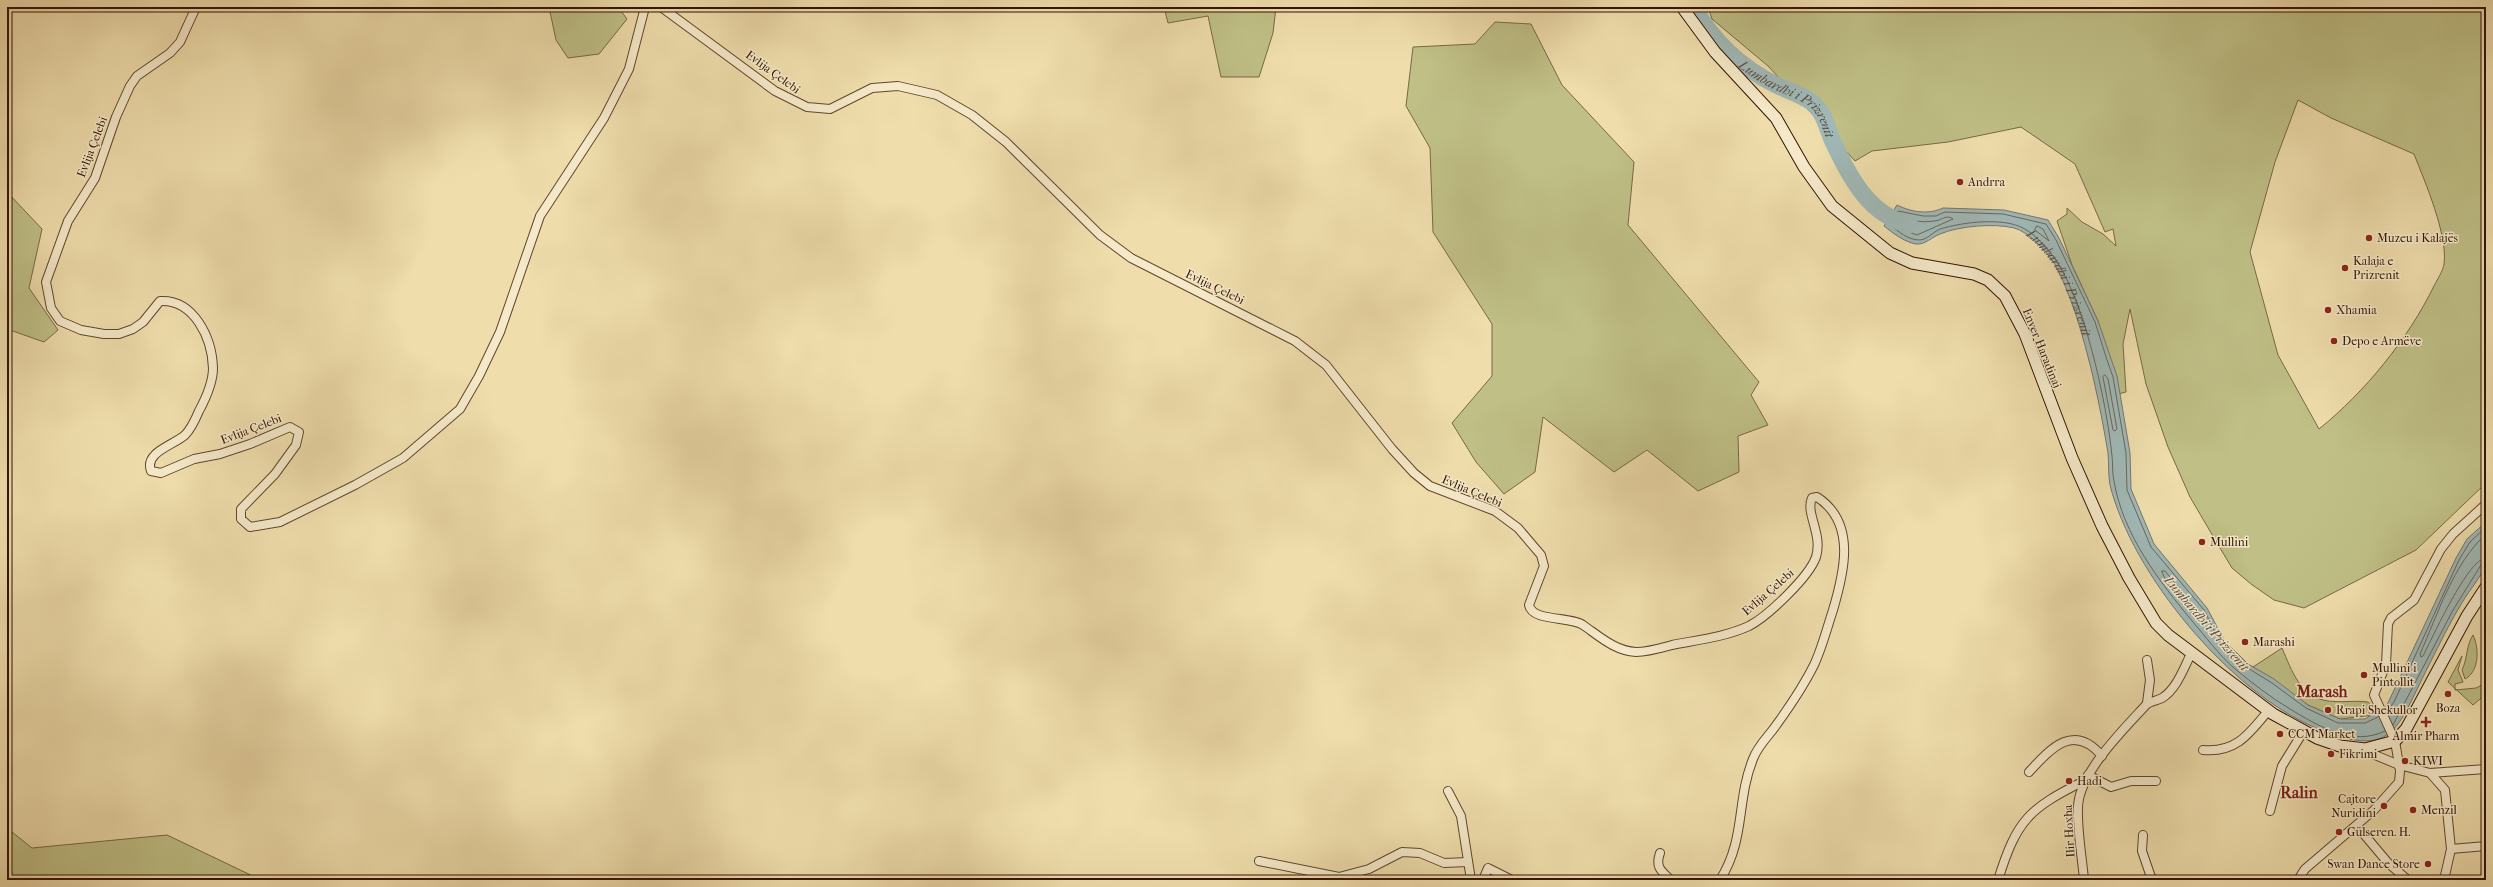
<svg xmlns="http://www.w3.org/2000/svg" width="2493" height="887" font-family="'IM FELL French Canon',serif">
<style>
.green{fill:#bfbf86;stroke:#786944;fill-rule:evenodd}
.water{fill:#a0b8b6;stroke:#74766e}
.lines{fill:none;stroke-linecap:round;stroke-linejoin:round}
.shore{stroke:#69665c;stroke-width:1}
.river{stroke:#a0b8b6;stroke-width:17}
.minor-casing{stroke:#61462d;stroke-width:10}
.secondary-casing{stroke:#321303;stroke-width:13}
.minor{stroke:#f5e9c9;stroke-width:8}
.secondary{stroke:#f5e9c9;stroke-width:11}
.poi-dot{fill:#8f2418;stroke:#f5e9c9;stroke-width:1.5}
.labels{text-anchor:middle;stroke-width:3;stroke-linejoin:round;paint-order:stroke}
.street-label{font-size:12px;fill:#321303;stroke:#f5e9c9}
.poi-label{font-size:12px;fill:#321303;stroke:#f5e9c9;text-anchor:start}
.water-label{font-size:13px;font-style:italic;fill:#584d42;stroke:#f5e9c9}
.district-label{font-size:16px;font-weight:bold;fill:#7a1f14;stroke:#f5e9c9}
</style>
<rect width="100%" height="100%" fill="#efddac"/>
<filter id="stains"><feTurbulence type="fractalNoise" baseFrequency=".005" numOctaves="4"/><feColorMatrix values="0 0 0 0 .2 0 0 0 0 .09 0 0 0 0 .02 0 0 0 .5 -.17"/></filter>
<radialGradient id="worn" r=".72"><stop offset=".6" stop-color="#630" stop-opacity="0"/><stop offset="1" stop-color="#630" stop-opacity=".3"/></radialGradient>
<g class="green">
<polygon points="549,7 618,7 627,19 599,54 568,58 556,40"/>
<polygon points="1164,7 1276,7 1273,33 1259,77 1221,77 1208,16 1168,23"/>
<path d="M1708 7H2486V483L2416 550 2304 608 2274 600 2251 584 2232 568 2217 543 2190 497 2168 447 2146 384 2130 309 2123 344 2126 392 2118 394 2098 321 2072 265 2057 221 2067 214V208L2082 222 2103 234 2116 246 2113 229 2105 232 2075 164 2021 127 1948 142 1872 151 1855 161 1768 66 1712 19ZM2298 100 2331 118 2414 154C2425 182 2448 235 2444 264 2443 271 2437 280 2434 286 2408 339 2365 392 2319 429L2278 355 2250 252 2275 162Z"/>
<polygon points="1495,22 1531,24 1562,85 1634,162 1628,225 1759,382 1751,395 1768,425 1738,436 1739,472 1698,491 1647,450 1614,472 1543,417 1535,472 1504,494 1476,462 1452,423 1492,376 1492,324 1433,232 1430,148 1406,106 1413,47 1475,44"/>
<polygon points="7,192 42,229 29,288 58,330 44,342 7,329"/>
<path d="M2473 635C2479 647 2480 671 2465 679L2462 670C2468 657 2466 646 2473 635Z"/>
<path d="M2282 648C2292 671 2300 697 2328 701 2341 703 2355 700 2368 702L2374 707V715L2340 719 2308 705 2253 667Z"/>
<polygon points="2462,656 2458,670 2463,682 2455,684 2455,690 2476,688 2486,683 2486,694 2473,705 2448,682"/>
<polygon points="7,828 32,848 167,835 257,878 257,880 7,880"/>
</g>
<path class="water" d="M1897 205C1911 212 1928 215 1943 208L2004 210 2048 220 2059 238 2098 321 2117 376 2130 453 2131 489 2154 544 2207 608 2224 640 2248 664 2274 679 2308 705 2340 719H2365L2387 705 2456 558 2467 539 2486 522C2486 534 2490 553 2486 565 2482 575 2469 591 2463 601 2450 622 2439 645 2428 667 2396 730 2394 760 2316 728 2230 692 2132 574 2110 485 2108 474 2109 463 2108 453 2100 405 2090 358 2075 312 2069 296 2063 278 2054 263 2045 250 2029 232 2014 228 1994 223 1959 226 1940 234 1932 237 1925 245 1916 244 1904 242 1893 233 1884 226Z"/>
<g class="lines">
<g class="shore">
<path d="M1901 217C1911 222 1928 223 1939 220 1944 218 1948 215 1953 219L1917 235 1908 232 1897 224Z"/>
<polygon points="2037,226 2043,229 2049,241 2035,230"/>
<polygon points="2105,375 2108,379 2117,429 2115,431 2113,430 2103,377"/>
<path d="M2486 534C2453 564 2438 614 2420 654L2421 657 2423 656C2432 639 2468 558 2486 558"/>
<polygon points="2162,571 2165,571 2200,613 2203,624 2201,623 2166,581"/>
<polyline points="2387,711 2394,702 2459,560 2470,542 2486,527"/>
<path id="s1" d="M2378 717 2365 723H2338L2306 708 2272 683 2246 667 2220 642 2204 610 2151 547 2127 490 2126 453 2113 377 2107 360 2095 322 2056 240 2046 224 2003 214 1945 212 1936 216H1923L1898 211 1890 225C1898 231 1908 240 1919 240 1927 240 1933 232 1940 229 1963 222 2008 216 2028 231 2036 236 2043 244 2049 251 2083 290 2107 404 2112 456 2113 464 2112 473 2114 481 2123 535 2159 581 2193 622 2206 637 2219 655 2234 668 2252 683 2270 697 2290 709 2318 726 2353 747 2385 731"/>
<polyline points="2393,725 2453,610 2481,565 2486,563"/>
</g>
<path class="river" id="s2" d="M1694 7C1712 41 1742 68 1776 85 1788 91 1807 96 1816 106 1827 118 1827 131 1834 144 1850 178 1870 216 1910 225"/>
<g class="minor-casing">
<g id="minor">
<path d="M196 7 180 42 170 53 137 76 130 86 116 117 95 178 68 221 46 282 51 308 60 321 81 330 104 334H119L133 329 143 322 160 301C194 299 212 338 213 368 213 383 206 398 199 411 196 418 191 429 185 435 174 445 144 452 151 471L161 473 194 459 220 454 250 444 290 427 299 432 296 445 275 474 241 509V519L250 527 280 522 355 485 403 458 460 409 479 376 500 332 540 216 604 118 629 69 645 7"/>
<path d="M661 7 775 91 807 107 830 109 872 88 898 86 937 95 972 115 1006 142 1100 235 1131 258 1295 341 1326 365 1392 449 1414 473 1430 486 1495 511 1518 528 1541 555 1544 566 1529 605C1532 622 1571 616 1583 625 1599 636 1615 651 1636 652 1648 652 1661 648 1672 645 1697 640 1725 637 1749 626 1768 616 1809 577 1816 557 1823 534 1805 513 1812 498L1817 497C1857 523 1844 573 1833 610 1827 628 1822 648 1814 665 1804 685 1790 706 1777 724 1769 736 1758 745 1753 759 1736 801 1746 839 1720 880"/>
<polyline points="2147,660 2150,680 2147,703"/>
<path d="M2203 750C2236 753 2249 734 2268 711"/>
<polyline points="2363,750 2399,765 2430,773 2486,769"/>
<path d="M2029 772C2052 747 2074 723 2102 756"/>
<polyline points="2430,773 2445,790 2451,849 2444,880"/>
<polyline points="2088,775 2111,787 2131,781 2156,781"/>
<polyline points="1448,791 1461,816 1471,880"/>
<polyline points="2270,811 2282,766 2303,732"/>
<polyline points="2357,826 2389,864 2408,880"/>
<polyline points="2143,835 2142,851 2152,880"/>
<polyline points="2451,849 2486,846"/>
<path d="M1660 853C1655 867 1661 871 1671 880"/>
<polyline points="1259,861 1339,877 1369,869 1402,852 1420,853 1444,863 1468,862"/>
<polyline points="1483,880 1488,868 1512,880"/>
<path d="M1998 880C2017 820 2028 809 2084 781"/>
<path d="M2084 880C2082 856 2077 831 2078 807 2079 773 2123 730 2146 705 2150 701 2157 701 2162 698 2177 689 2184 667 2192 652"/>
<polyline points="2298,880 2305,869 2374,810 2399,782 2400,771 2395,741 2374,695 2386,664 2388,624 2391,618 2414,600 2441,549 2453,534 2486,504"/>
</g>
</g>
<g class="secondary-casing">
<polyline id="secondary" points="1682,7 1715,52 1776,118 1804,167 1832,206 1890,253 1912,263 1974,274 1988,280 2005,296 2025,334 2072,458 2102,526 2129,578 2156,623 2168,635 2273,714 2317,738 2340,746 2365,749 2395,741 2406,729 2467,616 2486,587"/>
</g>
<use href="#minor" class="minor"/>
<use href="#secondary" class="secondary"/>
</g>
<g class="poi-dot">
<circle cx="1960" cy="182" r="4"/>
<circle cx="2369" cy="238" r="4"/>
<circle cx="2345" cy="268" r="4"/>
<circle cx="2328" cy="310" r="4"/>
<circle cx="2334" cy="341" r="4"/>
<circle cx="2202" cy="542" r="4"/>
<circle cx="2245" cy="642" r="4"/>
<circle cx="2364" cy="675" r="4"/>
<circle cx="2448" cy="694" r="4"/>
<circle cx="2328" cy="710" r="4"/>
<path d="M2424 716h4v4h4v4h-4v4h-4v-4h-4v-4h4z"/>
<circle cx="2280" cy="734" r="4"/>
<circle cx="2331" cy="754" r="4"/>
<circle cx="2405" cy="761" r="4"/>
<circle cx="2069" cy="781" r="4"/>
<circle cx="2384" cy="806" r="4"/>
<circle cx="2413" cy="810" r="4"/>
<circle cx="2339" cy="832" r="4"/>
<circle cx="2428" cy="864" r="4"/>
</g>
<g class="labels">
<g class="street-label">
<text transform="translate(773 72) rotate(36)" y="4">Evlija Çelebi</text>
<text transform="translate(92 147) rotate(-69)" y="4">Evlija Çelebi</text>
<text transform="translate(1215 287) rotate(26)" y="4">Evlija Çelebi</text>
<text transform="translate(2042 348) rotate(68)" y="4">Enver Haradinaj</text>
<text transform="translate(251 429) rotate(-21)" y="4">Evlija Çelebi</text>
<text transform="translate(1472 491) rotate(23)" y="4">Evlija Çelebi</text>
<text transform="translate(1768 592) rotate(-41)" y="4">Evlija Çelebi</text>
<text transform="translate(2069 831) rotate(-93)" y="4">Ilir Hoxha</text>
</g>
<g class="poi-label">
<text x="1968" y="186">Andrra</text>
<text x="2377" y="242">Muzeu i Kalajës</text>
<text x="2353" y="265">Kalaja e<tspan x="2353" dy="14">Prizrenit</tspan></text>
<text x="2336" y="314">Xhamia</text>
<text x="2342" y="345">Depo e Armëve</text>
<text x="2210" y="546">Mullini</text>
<text x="2253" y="646">Marashi</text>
<text x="2372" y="672">Mullini i<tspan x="2372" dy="14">Pintollit</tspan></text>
<text x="2448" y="712" text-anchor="middle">Boza</text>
<text x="2336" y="714">Rrapi Shekullor</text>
<text x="2288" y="738">CCM Market</text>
<text x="2426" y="740" text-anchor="middle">Almir Pharm</text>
<text x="2339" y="758">Fikrimi</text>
<text x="2413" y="765">KIWI</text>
<text x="2077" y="785">Hadi</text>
<text x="2376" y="803" text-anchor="end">Cajtore<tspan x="2376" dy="14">Nuridini</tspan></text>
<text x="2421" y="814">Menzil</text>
<text x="2347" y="836">Gülseren. H.</text>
<text x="2420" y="868" text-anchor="end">Swan Dance Store</text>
</g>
<g class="water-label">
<text dy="5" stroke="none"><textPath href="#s2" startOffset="134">Lumbardhi i Prizrenit</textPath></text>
<text dy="5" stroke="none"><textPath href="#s1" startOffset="1023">Lumbardhi i Prizrenit</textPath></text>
<text transform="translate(2207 623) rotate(49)" y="5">Lumbardhi i Prizrenit</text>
</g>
<g class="district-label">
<text x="2322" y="697">Marash</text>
<text x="2299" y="798">Ralin</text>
</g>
</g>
<rect width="2493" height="887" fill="none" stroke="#efddac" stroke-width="24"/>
<rect x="8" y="8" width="2477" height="871" fill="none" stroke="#321303" stroke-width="2"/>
<rect x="12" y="12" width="2469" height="863" fill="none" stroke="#321303"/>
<rect width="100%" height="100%" filter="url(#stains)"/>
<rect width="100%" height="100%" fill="url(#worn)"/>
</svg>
